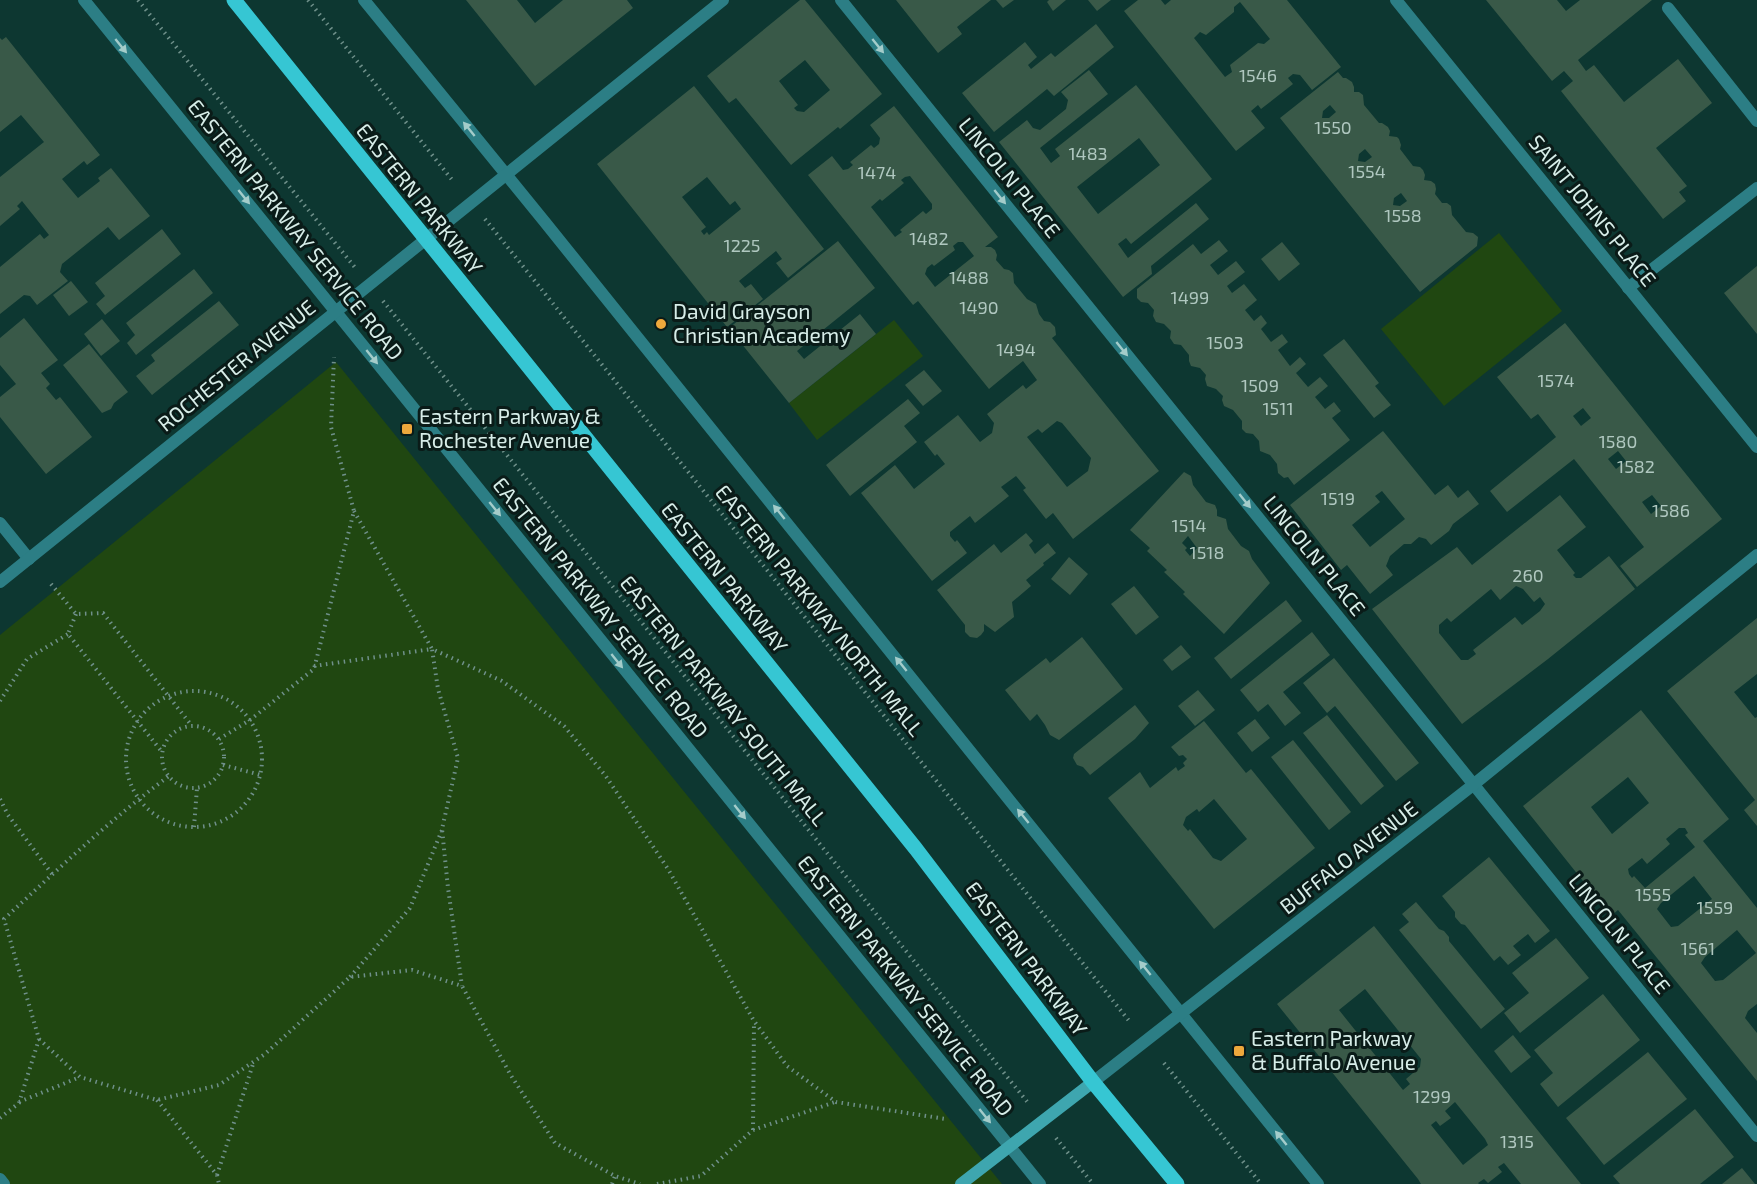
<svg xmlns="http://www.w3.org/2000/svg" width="1757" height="1184" font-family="'Exo 2',sans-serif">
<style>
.green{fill:#204711}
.building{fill:#395948;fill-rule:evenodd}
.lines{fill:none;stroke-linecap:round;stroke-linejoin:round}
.path{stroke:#6f908a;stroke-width:4;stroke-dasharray:1.5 4.5;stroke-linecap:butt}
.lane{stroke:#2c7e85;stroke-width:12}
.street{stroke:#2c7e85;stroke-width:12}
.secondary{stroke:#3ea6af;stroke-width:12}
.primary{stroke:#36c6d3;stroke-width:15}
.oneway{fill:#a4ccca}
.poi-dot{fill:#eea83c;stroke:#0a1b18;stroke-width:2}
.labels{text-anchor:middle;stroke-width:6;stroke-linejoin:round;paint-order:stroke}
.number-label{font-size:18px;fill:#b0c8c0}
.street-label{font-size:21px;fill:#d7ede8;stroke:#0a1b18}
.poi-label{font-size:21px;fill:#d7ede8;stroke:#0a1b18;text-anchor:start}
</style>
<rect width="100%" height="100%" fill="#0d3731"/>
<g class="green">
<polygon points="1499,233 1562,311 1444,406 1381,329"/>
<polygon points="894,320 923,356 817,440 789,403"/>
<polygon points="336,362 1002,1184 0,1184 0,635"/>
</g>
<g class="building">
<polygon points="466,0 517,0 535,23 563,0 627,0 633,8 535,86"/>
<path d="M800 0H805L882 94 840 129 838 127 791 165 736 98 729 103 707 76ZM805 60 830 90 804 112 797 111 794 108 798 105 779 81Z"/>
<polygon points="896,0 991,0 957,27 962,34 938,53"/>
<polygon points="996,0 1014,0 1003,8"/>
<polygon points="1049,0 1066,0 1053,11 1047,2"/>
<polygon points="1088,0 1111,0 1097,11"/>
<path d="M1138 0H1161L1165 5 1171 0H1287L1341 67 1312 90 1300 75 1293 74 1288 78 1293 84 1261 109 1258 105 1251 111 1265 128 1236 151 1124 11ZM1240 2 1270 39 1264 44 1258 43 1230 65 1232 72 1225 77 1194 38 1200 32 1206 35 1234 12V7Z"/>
<polygon points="1486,0 1557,0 1566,11 1580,0 1652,0 1578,60 1586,71 1594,65 1624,102 1678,59 1712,103 1656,148 1687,186 1679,192 1686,201 1663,219 1561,91 1573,81 1564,71 1552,81"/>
<polygon points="1096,24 1114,47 1054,96 1047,89 994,132 962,93 1025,42 1037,57 1028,65 1031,69 1051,53 1055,57"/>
<polygon points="6,37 100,155 87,165 84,161 62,179 78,198 100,181 98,178 111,168 150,216 119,240 108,227 62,264 60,272 68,281 37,305 30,296 24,295 0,314 0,267 40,234 44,239 49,235 22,201 17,206 20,209 0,226 0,177 44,142 21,115 0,132 0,38 2,40"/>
<path d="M1089 70 1108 94 1040 148 1051 163 1060 156 1055 149 1136 85 1212 179 1131 244 1126 238 1118 244 1128 258 1196 203 1209 219 1151 266 1152 274 1123 297 999 142 1027 120 1033 128 1040 130 1066 109 1068 100 1061 92ZM1139 138 1160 165 1098 214 1077 187Z"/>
<path d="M1338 72 1343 78H1346L1352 82 1354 87V92H1359L1363 95 1364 105 1379 123H1382L1388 127 1390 131 1389 136 1397 137 1399 139 1401 145 1400 149 1413 166 1420 167 1423 170 1425 175 1424 180 1431 181 1435 184 1436 189 1435 194 1442 203H1447L1451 206 1452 215 1466 232 1473 233 1478 237 1477 246 1420 292 1280 118ZM1330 105 1336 112 1329 118H1322L1323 111ZM1365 149 1372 157 1365 162 1358 161 1359 154ZM1401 193 1407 201 1400 206 1393 205 1394 198Z"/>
<path d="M694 86 824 249 788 278 776 263 782 259 776 251 739 281 745 288 751 284 763 299 727 327 597 164ZM707 177 730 205 735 201 741 209 709 235 707 232 704 235 701 231 706 227 682 197Z"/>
<path d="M894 106 998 237 985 247H991L995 250 997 255 996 260 1004 269 1009 270 1013 273 1014 283 1027 299 1036 304 1039 314 1044 321 1050 322 1055 327 1056 335 1052 338 1159 471 1073 539 1053 513 1046 519 1023 490 1026 488 1016 476 1001 487 1009 496 975 523 970 516 950 532V536L955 542 957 540 967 553 932 581 861 493 895 465 914 489 945 464 937 454 935 456 924 442 958 415 980 442 992 433 994 423 987 414 1023 385 1026 389 1037 380 1023 361 989 389 918 301 913 305 808 175 832 156 843 170 848 169 853 165 850 162 871 145 874 148 879 144 880 138 870 125ZM910 176 932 204V209L926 214 923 211 900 230 902 232 895 237 871 207 880 199 882 201 904 183 901 180 905 177ZM958 242H963L974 256 935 287 925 274 927 268 932 264 934 266 955 250 953 246ZM1057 421 1062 423 1091 458 1088 471 1067 487 1027 437 1038 429 1042 433Z"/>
<polygon points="162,229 181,254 105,315 96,304 105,296 95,283"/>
<polygon points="1219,240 1228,251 1210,265 1218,275 1236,261 1245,272 1227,286 1232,293 1244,284 1257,300 1245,310 1254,321 1261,315 1267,323 1261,329 1271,342 1282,334 1288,342 1278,350 1290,366 1300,357 1306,364 1296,373 1308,387 1320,377 1328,386 1315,397 1325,409 1334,402 1341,411 1332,418 1350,440 1294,485 1288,477 1284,478 1278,473 1277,464 1270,455 1260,451 1259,441 1253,434 1246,433 1242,429 1242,421 1233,410 1224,406 1222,400 1223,396 1216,389 1207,386 1205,379 1206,375 1200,368 1191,366 1189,361 1189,355 1181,345 1174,344 1170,338 1171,331 1164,324 1156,322 1153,316 1154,310 1148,303 1141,302 1137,298 1137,289 1193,244 1201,254"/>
<polygon points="838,241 875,288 797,351 804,359 860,314 876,334 789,403 729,328"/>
<polygon points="1282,242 1300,264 1279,281 1261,259"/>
<polygon points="1757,266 1757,334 1724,293"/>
<polygon points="194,269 213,293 136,355 127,343 135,335 126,323"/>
<polygon points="71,281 88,302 69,316 53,295"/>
<polygon points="219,301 239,325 152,395 136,376 155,361 151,355"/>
<polygon points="24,318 58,360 41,373 50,384 46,388 56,400 60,397 92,437 46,474 0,417 0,397 16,384 0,365 0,338"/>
<polygon points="102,319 120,341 101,356 84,334"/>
<path d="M1565 323 1722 519 1637 587 1620 566 1644 547 1574 459 1507 512 1490 491 1556 437 1538 414 1531 419 1497 377ZM1583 408 1591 418 1581 426 1573 416ZM1618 451 1626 461 1616 469 1608 459ZM1652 495 1661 506 1651 514 1642 502Z"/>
<polygon points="1344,339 1379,383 1375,386 1391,405 1374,418 1323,355"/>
<polygon points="89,344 128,392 114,403 111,409 102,413 63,365"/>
<polygon points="924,370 942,391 923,406 905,385"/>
<polygon points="908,399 920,413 904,426 917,442 850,496 826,465"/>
<path d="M1383 431 1435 495 1448 485 1458 498 1468 490 1479 504 1453 524 1449 531 1431 545 1426 539 1419 537 1411 544H1404L1390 556 1386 566 1393 575 1370 594 1347 565 1341 570 1290 505ZM1382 491 1405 519 1370 547 1352 525 1380 502 1375 496Z"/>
<path d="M1184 472 1191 476 1193 485 1206 502 1215 505 1217 510V516L1226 519 1228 529 1241 546 1249 551 1252 559 1270 583 1224 634 1183 594 1185 592 1164 572 1167 570 1147 551 1150 548 1130 530ZM1188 536 1197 548 1190 556 1185 550 1187 548 1182 543Z"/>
<path d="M1560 495 1586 527 1557 550 1575 573 1573 575 1576 578H1581L1609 556 1635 589 1548 659 1462 724 1372 609 1457 547 1472 565ZM1516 586 1523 589 1534 602 1540 597 1545 604 1540 611 1522 625 1515 617 1473 650 1476 654 1468 660H1461L1439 633V625L1447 618 1451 622 1491 589 1500 600Z"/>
<polygon points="1026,533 1033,541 1029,545 1035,554 1048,543 1056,553 1043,563 1044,565 1026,580 1031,586 1012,602 1014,617 995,632 984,624 984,631 981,635 977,638 970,637 965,632 965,625 937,590 994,544 1001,553"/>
<polygon points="1069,557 1088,574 1070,595 1051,579"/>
<polygon points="1134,586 1159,617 1136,635 1111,604"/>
<polygon points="1286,600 1302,621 1231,679 1214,658"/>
<polygon points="1757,618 1757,674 1734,692 1755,718 1757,717 1757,826 1744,810 1755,800 1667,691"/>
<polygon points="1312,632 1330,655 1283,692 1301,713 1285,726 1268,704 1258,712 1240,690"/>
<polygon points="1082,637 1123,689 1059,740 1050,735 1045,725 1037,714 1030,721 1005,690 1046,658 1050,663"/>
<polygon points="1181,645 1191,657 1172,671 1163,660"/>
<polygon points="1334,658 1419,763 1396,781 1335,706 1327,713 1303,683"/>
<polygon points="1198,690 1215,710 1195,726 1178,706"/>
<polygon points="1135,705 1149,723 1135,739 1090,775 1083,767 1077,765 1073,758 1074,754"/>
<path d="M1641 710 1729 819 1703 841 1757 908V1004L1748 1011 1745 1018 1757 1033V1081L1618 910 1611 916 1523 806ZM1628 777 1649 803 1612 834 1591 807ZM1679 828H1685L1688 833 1685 835 1695 847 1645 888 1634 876 1632 878 1629 874 1628 869 1642 858 1647 864 1670 844 1666 839ZM1694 876 1712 899 1678 926 1671 927 1657 909 1661 903ZM1737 930 1756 953 1723 980 1715 981 1701 963 1705 957Z"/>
<polygon points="1327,715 1384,786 1361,805 1303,733"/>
<polygon points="1255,719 1270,738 1252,752 1237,733"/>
<path d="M1204 721 1246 773 1251 769 1315 848 1214 929 1108 798 1140 772 1150 788 1176 767 1178 771 1185 766 1183 763 1187 759 1183 755 1179 756 1171 747ZM1214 799 1247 839 1221 861 1213 858 1190 829 1188 831 1183 825 1186 817 1197 809 1199 812Z"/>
<polygon points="1293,740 1351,812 1329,830 1271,757"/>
<polygon points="1489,857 1550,931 1535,943 1528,934 1513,946 1521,955 1508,965 1500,956 1494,961 1465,925 1461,924 1455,917 1455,912 1442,896"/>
<polygon points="1416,902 1439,929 1444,931 1449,937 1449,941 1505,1009 1481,1029 1399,930 1409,922 1402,914"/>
<path d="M1374 926 1445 1015 1581 1184H1521L1504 1163 1498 1167 1502 1172 1488 1183 1484 1179 1478 1183 1479 1184H1421L1418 1179 1277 1004ZM1365 989 1421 1059 1420 1067 1406 1079 1410 1084 1403 1090 1339 1010ZM1455 1102 1485 1139 1488 1145 1463 1165 1431 1125 1436 1121 1440 1126 1451 1118 1445 1111Z"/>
<polygon points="1556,938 1589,978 1520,1033 1504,1013 1529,993 1512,973"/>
<polygon points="1603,994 1640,1040 1558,1107 1540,1084 1553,1073 1534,1050"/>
<polygon points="1513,1035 1531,1057 1511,1073 1494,1051"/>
<polygon points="1648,1052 1687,1099 1604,1165 1566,1118"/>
<polygon points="1695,1109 1734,1157 1700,1184 1620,1184 1613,1176"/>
<polygon points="1742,1168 1755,1184 1722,1184"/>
</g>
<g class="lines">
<g class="path">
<polyline points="138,0 357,270"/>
<polyline points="308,0 453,181"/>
<polyline points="485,219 1130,1022"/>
<polyline points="383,301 1029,1104"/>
<polyline points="354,511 432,649 502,681 564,726 605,775 668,869 754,1021 787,1066 836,1102 946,1119"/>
<polyline points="51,584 76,614 103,613 192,726"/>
<polyline points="76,614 68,634 162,752"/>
<polyline points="314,666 432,649 438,689 458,758 442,829 448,888 462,986"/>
<circle cx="194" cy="759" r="68"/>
<polyline points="0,701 27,659 68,634"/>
<circle cx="193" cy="757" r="31"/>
<polyline points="219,739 250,720 314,669 354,511 331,427 334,357"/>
<polyline points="223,765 261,775"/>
<polyline points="0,799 8,815 52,874"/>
<polyline points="194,827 197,788"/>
<polyline points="350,977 410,908 442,830"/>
<polyline points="39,1039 80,1077 157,1100 219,1085 265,1054 350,977 412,970 462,986 510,1074 555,1143 615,1176 640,1184"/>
<polyline points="1164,1063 1261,1184"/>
<polyline points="157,1100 217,1175 219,1184"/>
<polyline points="19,1102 80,1077"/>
<path d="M0 1118 19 1103 39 1039 4 919C57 870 111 819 169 776"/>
<polyline points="753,1130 754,1022"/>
<polyline points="1056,1138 1093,1184"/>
<polyline points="217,1175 254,1061"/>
<polyline points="612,1184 615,1176"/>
<polyline points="657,1184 701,1176 753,1130 835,1102"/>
</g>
<g class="lane">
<polyline points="1668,8 1757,121"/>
<polyline points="1628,288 1757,188"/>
<polyline points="0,1179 4,1184"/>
</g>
<g class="street">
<polyline points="84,0 1040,1184"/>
<polyline points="364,0 544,221 1318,1184"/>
<polyline points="841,0 1757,1136"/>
<polyline points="1396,0 1757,447"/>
<polyline points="0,523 29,559"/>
<polyline points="0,582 723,0"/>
<polyline points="1093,1082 1473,785 1757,555"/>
</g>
<polyline class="secondary" points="961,1184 1093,1082"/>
<polyline class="primary" points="234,0 916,849 1093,1082 1177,1184"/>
</g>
<defs><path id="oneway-solid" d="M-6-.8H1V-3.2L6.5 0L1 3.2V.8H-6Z" transform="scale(1.5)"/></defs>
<g class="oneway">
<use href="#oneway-solid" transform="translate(121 46) rotate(51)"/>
<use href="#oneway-solid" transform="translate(878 46) rotate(51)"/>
<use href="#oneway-solid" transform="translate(469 129) rotate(-129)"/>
<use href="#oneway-solid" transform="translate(244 197) rotate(51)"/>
<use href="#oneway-solid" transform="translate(1000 197) rotate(51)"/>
<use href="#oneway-solid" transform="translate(1122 349) rotate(51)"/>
<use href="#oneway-solid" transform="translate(372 357) rotate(51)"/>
<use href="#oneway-solid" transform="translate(1245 501) rotate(51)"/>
<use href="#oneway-solid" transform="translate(495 509) rotate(51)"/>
<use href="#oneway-solid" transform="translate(779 512) rotate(-129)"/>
<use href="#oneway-solid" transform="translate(617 661) rotate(51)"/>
<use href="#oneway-solid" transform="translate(901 664) rotate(-129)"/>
<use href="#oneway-solid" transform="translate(740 812) rotate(51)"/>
<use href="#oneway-solid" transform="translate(1023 816) rotate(-129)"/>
<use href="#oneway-solid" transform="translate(1145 968) rotate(-129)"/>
<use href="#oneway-solid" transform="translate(985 1116) rotate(51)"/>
<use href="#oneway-solid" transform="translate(1281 1138) rotate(-129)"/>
</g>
<g class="poi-dot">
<circle cx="661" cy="324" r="6"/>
<rect x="401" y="423" width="12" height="12" rx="3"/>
<rect x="1233" y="1045" width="12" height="12" rx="3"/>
</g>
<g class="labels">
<g class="number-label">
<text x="1258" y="82">1546</text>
<text x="1333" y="134">1550</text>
<text x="1088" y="160">1483</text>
<text x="1367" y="178">1554</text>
<text x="877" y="179">1474</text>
<text x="1403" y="222">1558</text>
<text x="929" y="245">1482</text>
<text x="742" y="252">1225</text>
<text x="969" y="284">1488</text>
<text x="1190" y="304">1499</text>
<text x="979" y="314">1490</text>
<text x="1225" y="349">1503</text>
<text x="1016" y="356">1494</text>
<text x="1556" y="387">1574</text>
<text x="1260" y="392">1509</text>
<text x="1278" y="415">1511</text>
<text x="1618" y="448">1580</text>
<text x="1636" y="473">1582</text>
<text x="1338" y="505">1519</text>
<text x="1671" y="517">1586</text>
<text x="1189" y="532">1514</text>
<text x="1207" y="559">1518</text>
<text x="1528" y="582">260</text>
<text x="1653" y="901">1555</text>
<text x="1715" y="914">1559</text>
<text x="1698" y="955">1561</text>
<text x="1432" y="1103">1299</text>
<text x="1517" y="1148">1315</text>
</g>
<g class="street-label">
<text transform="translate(1009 178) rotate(51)" y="7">LINCOLN PLACE</text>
<text transform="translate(419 199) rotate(51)" y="7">EASTERN PARKWAY</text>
<text transform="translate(1592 211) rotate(51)" y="7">SAINT JOHNS PLACE</text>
<text transform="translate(295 230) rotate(51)" y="7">EASTERN PARKWAY SERVICE ROAD</text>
<text transform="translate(237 366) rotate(-39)" y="7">ROCHESTER AVENUE</text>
<text transform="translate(1314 556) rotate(51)" y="7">LINCOLN PLACE</text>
<text transform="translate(724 578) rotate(51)" y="7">EASTERN PARKWAY</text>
<text transform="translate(600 608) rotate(51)" y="7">EASTERN PARKWAY SERVICE ROAD</text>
<text transform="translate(819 611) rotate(51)" y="7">EASTERN PARKWAY NORTH MALL</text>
<text transform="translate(723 701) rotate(51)" y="7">EASTERN PARKWAY SOUTH MALL</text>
<text transform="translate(1349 858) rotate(-38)" y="7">BUFFALO AVENUE</text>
<text transform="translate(1619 934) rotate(51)" y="7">LINCOLN PLACE</text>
<text transform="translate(1026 959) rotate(53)" y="7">EASTERN PARKWAY</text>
<text transform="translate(905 986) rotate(51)" y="7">EASTERN PARKWAY SERVICE ROAD</text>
</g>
<g class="poi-label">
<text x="673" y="319">David Grayson<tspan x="673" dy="24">Christian Academy</tspan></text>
<text x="419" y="424">Eastern Parkway &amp;<tspan x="419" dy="24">Rochester Avenue</tspan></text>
<text x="1251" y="1046">Eastern Parkway<tspan x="1251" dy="24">&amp; Buffalo Avenue</tspan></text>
</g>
</g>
</svg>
